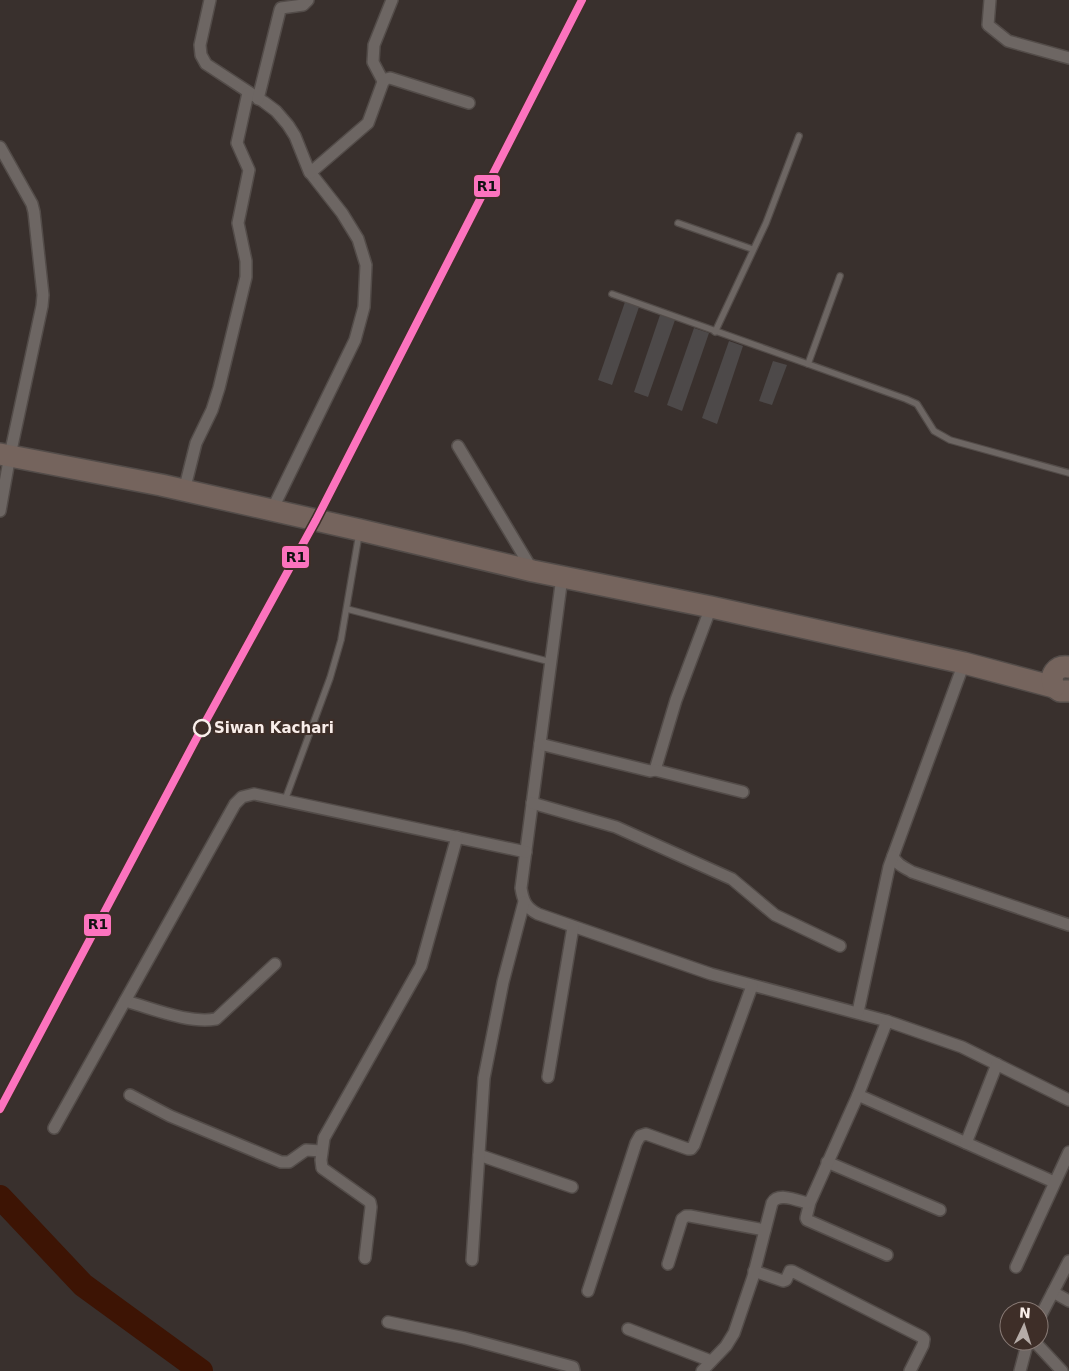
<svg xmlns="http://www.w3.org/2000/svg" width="1069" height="1371" font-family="'DejaVu Sans',sans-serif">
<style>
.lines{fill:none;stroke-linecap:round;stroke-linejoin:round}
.river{stroke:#3d1404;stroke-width:24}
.building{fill:#4d4949}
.lane-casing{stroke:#534c49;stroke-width:8}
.street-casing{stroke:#534c49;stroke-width:14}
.highway-casing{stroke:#534c49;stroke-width:24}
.lane{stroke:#6d6663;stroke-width:5.5}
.street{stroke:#6d6663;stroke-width:11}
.highway{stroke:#75645d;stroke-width:21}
.rail-1-casing{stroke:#3e2e28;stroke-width:11}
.rail-1{stroke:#fc73be;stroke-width:8}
.stop-dot{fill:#3e2e28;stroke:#f9eeea;stroke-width:2.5}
.labels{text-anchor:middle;stroke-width:4;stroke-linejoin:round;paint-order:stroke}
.stop-label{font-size:15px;font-weight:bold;fill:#f9eeea;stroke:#3e2e28;text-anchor:start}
.line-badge{stroke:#3e2e28;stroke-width:2}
.pale-badge-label{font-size:14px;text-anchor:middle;font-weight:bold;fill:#111}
</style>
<rect width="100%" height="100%" fill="#39302d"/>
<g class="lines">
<polyline class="river" points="0,1197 83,1285 201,1371"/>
</g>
<g class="building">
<polygon points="625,302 639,307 612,385 598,380"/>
<polygon points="660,315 675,320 648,397 634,392"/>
<polygon points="694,328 709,333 682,411 667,405"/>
<polygon points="729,341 743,346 717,424 702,418"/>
<polygon points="773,361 787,365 772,405 759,401"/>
</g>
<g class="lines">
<g class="lane-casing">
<g id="lane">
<polyline points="678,223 752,249"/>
<polyline points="612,294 906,399 917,404 934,431 950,440 1069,473"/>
<polyline points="715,332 766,223 799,136"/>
<polyline points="808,364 840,276"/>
<polyline points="347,609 551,662"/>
<polyline points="285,800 330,678 341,640 359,534"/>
</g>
</g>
<g class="street-casing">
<g id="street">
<polyline points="210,0 200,45 201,55 206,64 264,102 276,111 288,125 295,136 309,171 342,213 358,239 366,265 364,307 355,340 272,510"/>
<polyline points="990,0 988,25 1008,41 1069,58"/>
<polyline points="383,81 373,62 374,45 392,0"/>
<polyline points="258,99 280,10 281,8 303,5 308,0"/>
<polyline points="0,147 32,204 34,212 43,295 42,306 10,455 0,511"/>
<polyline points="310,173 368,123 383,82 386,79 390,78 469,103"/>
<polyline points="458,446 533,571"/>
<polyline points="184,491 196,443 212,410 219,388 246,277 246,261 238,223 249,170 237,143 248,93"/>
<path d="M562 577 521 888C523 901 526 908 538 914L711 974 887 1021 962 1047 1069 1100"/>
<path d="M964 663 893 856C897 865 904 867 912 872L1069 925"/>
<polyline points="540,744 650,771 655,770 676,700 711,607"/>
<polyline points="655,770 743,792"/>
<polyline points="532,803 616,827 732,879 775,915 840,946"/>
<path d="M125 1001C152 1008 188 1024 216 1019L275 964"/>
<polyline points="858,1012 889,867 893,856"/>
<polyline points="548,1077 573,927"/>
<polyline points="130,1095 170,1116 281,1162 289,1162 306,1150 321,1151"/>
<polyline points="858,1095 1054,1182"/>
<polyline points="54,1128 235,804 242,797 254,794 526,852"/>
<polyline points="966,1143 997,1064"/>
<polyline points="479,1155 572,1187"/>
<polyline points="827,1162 940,1210"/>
<polyline points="810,1202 806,1218 807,1220 887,1255"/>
<polyline points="365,1258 371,1207 370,1202 322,1168 321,1160 324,1138 421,966 457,837"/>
<polyline points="472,1260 484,1078 503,982 524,902"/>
<polyline points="668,1264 682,1219 686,1216 690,1216 765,1230"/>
<polyline points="1016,1267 1069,1152"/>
<polyline points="754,1271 783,1281 786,1280 790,1271 792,1271 922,1337 924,1339 923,1345 910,1371"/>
<polyline points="588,1291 636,1143 640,1136 646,1134 688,1149 691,1149 694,1145 752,986"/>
<polyline points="1053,1292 1069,1301"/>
<polyline points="1039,1319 1069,1261"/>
<polyline points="388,1322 465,1338 573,1367 574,1371"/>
<polyline points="628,1329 711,1361"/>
<polyline points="1034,1341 1062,1371"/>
<path d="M702 1371 726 1346 734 1333 753 1277 772 1203C778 1192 796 1200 807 1203L811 1200 858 1095 887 1021"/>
<polyline points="1020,1371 1028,1341"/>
</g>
</g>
<g class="highway-casing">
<g id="highway">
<polyline points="0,454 161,485 360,530 533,571 711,607 964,663 1054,687 1060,691 1069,691"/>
<path d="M1054 687C1049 675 1056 665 1069 667"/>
</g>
</g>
<use href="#lane" class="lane"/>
<use href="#street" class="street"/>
<use href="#highway" class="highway"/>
<g class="rail-1-casing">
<polyline id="rail-1" points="0,1109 202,728 316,520 582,0"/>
</g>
<use href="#rail-1" class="rail-1"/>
</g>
<circle class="stop-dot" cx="202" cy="728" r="8"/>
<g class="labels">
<g class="stop-label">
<text x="214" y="733">Siwan Kachari</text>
</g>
</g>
<g class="line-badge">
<rect x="473" y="174" width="28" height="24" rx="5" fill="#fc73be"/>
<rect x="281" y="545" width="29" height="24" rx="5" fill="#fc73be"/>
<rect x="83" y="913" width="29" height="24" rx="5" fill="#fc73be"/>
</g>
<g class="pale-badge-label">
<text x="487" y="191">R1</text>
<text x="296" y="562">R1</text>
<text x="98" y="929">R1</text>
</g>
<g transform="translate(1024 1326) rotate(4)"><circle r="24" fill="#3e2e28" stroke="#897b76"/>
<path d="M0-4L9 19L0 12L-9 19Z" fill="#b6aca8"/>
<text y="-8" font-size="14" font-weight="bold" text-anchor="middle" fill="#f9eeea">N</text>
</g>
</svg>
